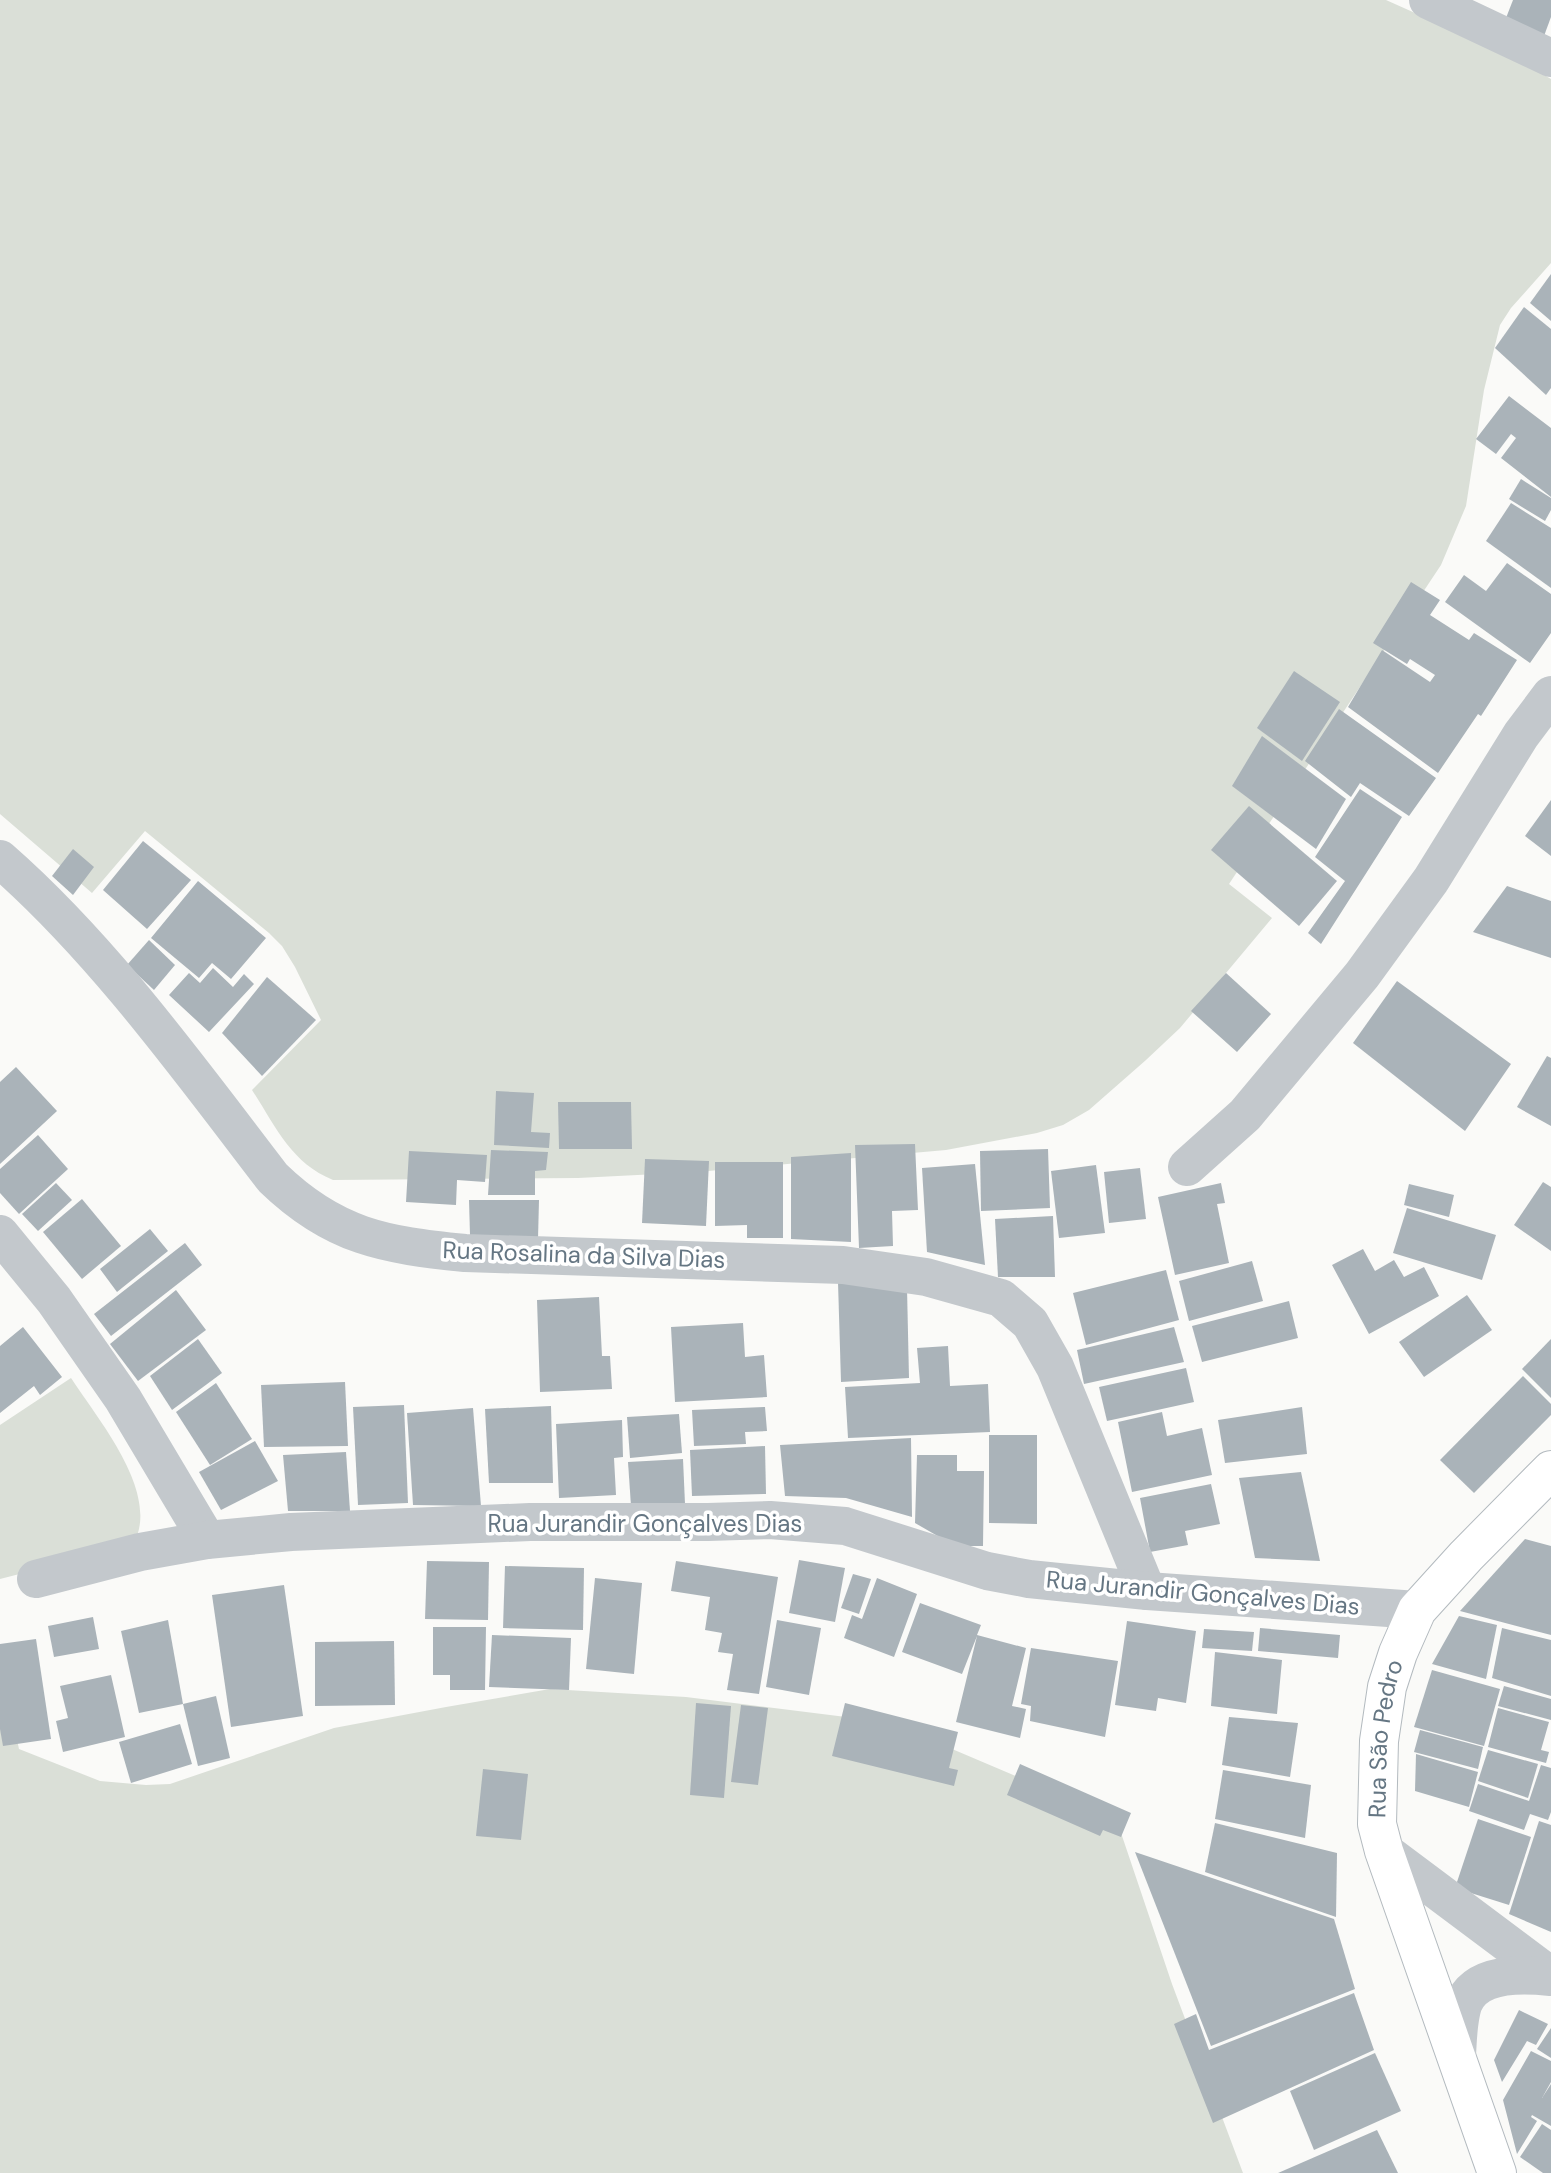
<svg xmlns="http://www.w3.org/2000/svg" width="1551" height="2173" font-family="'DM Sans',sans-serif">
<style>
.green{fill:#dadfd7}
.building{fill:#aab3b9}
.lines{fill:none;stroke-linecap:round;stroke-linejoin:round}
.secondary-casing{stroke:#b3babf;stroke-width:40}
.street{stroke:#c3c8cc;stroke-width:38}
.secondary{stroke:#fff;stroke-width:38}
.labels{text-anchor:middle;stroke-width:7;stroke-linejoin:round;paint-order:stroke}
.street-label{font-size:24px;fill:#657683;stroke:#fff}
</style>
<rect width="100%" height="100%" fill="#fafaf8"/>
<g class="green">
<path d="M0 0H1386L1509 55 1551 79V263L1511 308 1500 325 1484 390 1466 506 1441 565 1229 884 1272 918 1180 1028 1146 1060 1089 1110 1063 1125 1037 1133 946 1150 697 1172 578 1178 333 1180C291 1163 276 1127 252 1090L321 1020 295 967 282 946 269 933 145 831 92 893 0 814Z"/>
<path d="M71 1378C97 1418 155 1486 137 1536L121 1548 0 1579V1425Z"/>
<polygon points="0,1662 19,1749 100,1781 146,1785 170,1784 334,1728 446,1707 550,1689 686,1697 870,1720 905,1729 1070,1799 1118,1824 1172,1984 1243,2173 0,2173"/>
</g>
<g class="building">
<polygon points="1513,0 1551,0 1551,17 1544,36 1506,18"/>
<polygon points="1551,274 1551,321 1530,303"/>
<polygon points="1524,307 1551,329 1551,388 1546,395 1495,348"/>
<polygon points="1509,396 1551,428 1551,497 1501,458 1516,438 1511,434 1496,454 1476,439"/>
<polygon points="1521,479 1551,498 1551,510 1545,521 1509,499"/>
<polygon points="1511,503 1551,528 1551,588 1486,541"/>
<polygon points="1507,563 1551,594 1551,633 1530,663 1445,602 1464,575 1486,591"/>
<polygon points="1411,582 1440,600 1430,615 1469,640 1474,633 1517,660 1481,716 1478,714 1438,773 1348,707 1382,650 1430,682 1435,675 1410,659 1407,664 1373,643"/>
<polygon points="1294,671 1340,702 1302,761 1257,728"/>
<polygon points="1339,709 1436,778 1409,816 1360,783 1351,797 1305,761"/>
<polygon points="1262,736 1346,799 1316,849 1232,786"/>
<polygon points="1360,789 1402,817 1321,944 1308,933 1345,881 1315,857"/>
<polygon points="1551,800 1551,856 1525,836"/>
<polygon points="1249,806 1337,881 1299,926 1211,850"/>
<polygon points="143,841 191,880 147,929 103,890"/>
<polygon points="73,849 94,867 73,895 52,876"/>
<polygon points="198,881 266,938 231,979 212,963 199,978 151,938"/>
<polygon points="1507,886 1551,901 1551,958 1473,932"/>
<polygon points="149,940 175,965 154,990 127,965"/>
<polygon points="213,968 233,987 244,974 254,984 209,1032 169,995 189,973 200,983"/>
<polygon points="1226,973 1271,1014 1237,1052 1191,1011"/>
<polygon points="267,977 316,1020 262,1076 222,1033"/>
<polygon points="1397,981 1511,1064 1465,1131 1353,1043"/>
<polygon points="1547,1056 1551,1058 1551,1126 1517,1107"/>
<polygon points="16,1067 57,1111 0,1164 0,1082"/>
<polygon points="496,1091 534,1093 531,1132 550,1133 549,1148 494,1145"/>
<polygon points="558,1102 631,1102 632,1149 559,1149"/>
<polygon points="38,1135 68,1169 19,1214 0,1193 0,1169"/>
<polygon points="915,1144 918,1210 892,1211 893,1246 859,1248 855,1145"/>
<polygon points="1048,1149 1050,1208 981,1211 980,1151"/>
<polygon points="491,1150 548,1152 546,1170 535,1171 535,1195 488,1195"/>
<polygon points="409,1151 487,1155 485,1182 457,1180 456,1205 406,1202"/>
<polygon points="851,1153 851,1242 791,1239 791,1157"/>
<polygon points="645,1159 709,1161 706,1226 642,1223"/>
<polygon points="715,1162 783,1162 783,1238 747,1238 747,1225 715,1226"/>
<polygon points="975,1164 985,1265 927,1252 922,1168"/>
<polygon points="1096,1165 1105,1233 1059,1238 1051,1171"/>
<polygon points="1140,1168 1146,1219 1109,1223 1104,1172"/>
<polygon points="1543,1182 1551,1187 1551,1251 1514,1225"/>
<polygon points="56,1183 72,1200 38,1231 22,1214"/>
<polygon points="1221,1183 1225,1203 1217,1204 1229,1263 1175,1275 1158,1197"/>
<polygon points="1409,1184 1454,1195 1449,1217 1404,1205"/>
<polygon points="82,1199 121,1246 82,1279 43,1232"/>
<polygon points="469,1200 539,1200 538,1239 470,1235"/>
<polygon points="1407,1208 1496,1235 1482,1280 1393,1253"/>
<polygon points="1053,1216 1055,1277 998,1277 995,1219"/>
<polygon points="150,1229 168,1251 117,1292 100,1269"/>
<polygon points="185,1243 202,1265 111,1336 94,1314"/>
<polygon points="1363,1249 1375,1271 1394,1260 1404,1277 1424,1267 1439,1296 1369,1334 1332,1265"/>
<polygon points="1252,1261 1263,1301 1189,1321 1179,1281"/>
<polygon points="1166,1270 1179,1320 1086,1345 1073,1293"/>
<polygon points="838,1282 907,1288 909,1378 841,1382"/>
<polygon points="176,1290 206,1330 138,1381 110,1344"/>
<polygon points="1467,1295 1492,1330 1424,1377 1399,1342"/>
<polygon points="599,1297 602,1356 610,1356 612,1389 540,1392 537,1300"/>
<polygon points="1289,1301 1298,1338 1202,1362 1192,1326"/>
<polygon points="743,1323 745,1357 764,1355 767,1397 675,1402 671,1327"/>
<polygon points="23,1327 62,1377 40,1395 34,1386 0,1413 0,1346"/>
<polygon points="1174,1327 1184,1362 1084,1384 1077,1350"/>
<polygon points="198,1339 222,1373 172,1410 150,1376"/>
<polygon points="1551,1339 1551,1398 1522,1369"/>
<polygon points="948,1346 950,1386 988,1384 990,1432 848,1438 845,1387 920,1383 917,1348"/>
<polygon points="1186,1368 1194,1402 1107,1421 1099,1387"/>
<polygon points="1523,1376 1551,1404 1551,1415 1474,1493 1440,1460"/>
<polygon points="345,1382 348,1446 264,1447 261,1385"/>
<polygon points="216,1383 252,1439 210,1465 176,1412"/>
<polygon points="404,1405 408,1503 358,1505 353,1407"/>
<polygon points="551,1406 553,1483 489,1483 485,1409"/>
<polygon points="765,1407 767,1431 745,1432 746,1444 694,1446 692,1410"/>
<polygon points="1302,1407 1307,1454 1225,1463 1218,1420"/>
<polygon points="473,1408 481,1506 413,1505 407,1413"/>
<polygon points="1162,1412 1167,1436 1202,1428 1212,1475 1132,1492 1118,1422"/>
<polygon points="679,1414 682,1453 630,1458 627,1417"/>
<polygon points="622,1420 623,1457 614,1458 616,1495 559,1498 556,1424"/>
<polygon points="989,1435 1037,1435 1037,1524 989,1523"/>
<polygon points="911,1438 912,1517 846,1498 785,1496 780,1445"/>
<polygon points="255,1441 278,1481 221,1510 199,1472"/>
<polygon points="765,1446 766,1494 692,1496 690,1450"/>
<polygon points="346,1452 350,1511 288,1511 283,1455"/>
<polygon points="917,1455 957,1455 957,1471 984,1471 983,1546 955,1546 915,1523"/>
<polygon points="683,1459 685,1504 631,1506 628,1462"/>
<polygon points="1301,1472 1320,1561 1255,1558 1239,1478"/>
<polygon points="1211,1484 1220,1524 1185,1531 1188,1545 1150,1552 1140,1498"/>
<polygon points="1525,1539 1551,1546 1551,1635 1460,1611"/>
<polygon points="799,1560 845,1568 835,1622 789,1613"/>
<polygon points="427,1561 489,1562 488,1620 425,1619"/>
<polygon points="676,1561 778,1577 759,1694 727,1690 733,1654 718,1652 722,1633 705,1630 710,1597 671,1591"/>
<polygon points="505,1566 584,1568 583,1630 503,1628"/>
<polygon points="853,1574 871,1579 859,1614 841,1608"/>
<polygon points="595,1578 642,1583 634,1674 586,1669"/>
<polygon points="877,1578 917,1594 894,1657 844,1638 852,1615 862,1619"/>
<polygon points="284,1585 303,1716 231,1727 212,1595"/>
<polygon points="920,1603 981,1625 977,1635 1026,1648 1012,1706 1026,1709 1020,1738 956,1722 977,1636 962,1674 902,1652"/>
<polygon points="1459,1616 1497,1625 1486,1679 1432,1664"/>
<polygon points="93,1617 99,1649 54,1657 48,1626"/>
<polygon points="168,1620 183,1704 139,1713 121,1631"/>
<polygon points="777,1620 821,1628 809,1695 766,1687"/>
<polygon points="1127,1621 1196,1631 1186,1703 1158,1698 1156,1711 1115,1705"/>
<polygon points="433,1627 486,1627 485,1690 450,1690 450,1675 433,1675"/>
<polygon points="1260,1628 1340,1635 1338,1658 1258,1651"/>
<polygon points="1502,1628 1551,1640 1551,1696 1492,1678"/>
<polygon points="1204,1629 1254,1632 1252,1651 1202,1648"/>
<polygon points="492,1635 571,1638 569,1690 489,1687"/>
<polygon points="36,1639 51,1739 3,1746 0,1729 0,1644"/>
<polygon points="394,1641 395,1705 315,1706 315,1642"/>
<polygon points="1031,1648 1118,1661 1105,1737 1030,1721 1031,1706 1021,1704"/>
<polygon points="1215,1652 1282,1660 1277,1714 1211,1706"/>
<polygon points="1432,1670 1500,1689 1484,1746 1414,1727"/>
<polygon points="111,1675 125,1737 63,1752 56,1721 68,1718 60,1686"/>
<polygon points="1504,1686 1551,1699 1551,1720 1498,1706"/>
<polygon points="216,1696 230,1758 198,1766 183,1704"/>
<polygon points="696,1703 731,1706 724,1798 690,1795"/>
<polygon points="845,1703 958,1732 949,1768 958,1770 954,1786 832,1756"/>
<polygon points="741,1705 768,1708 758,1785 731,1782"/>
<polygon points="1498,1708 1549,1722 1541,1750 1549,1752 1546,1763 1488,1747"/>
<polygon points="1229,1717 1298,1723 1290,1777 1222,1765"/>
<polygon points="180,1724 192,1764 131,1783 119,1742"/>
<polygon points="1420,1730 1483,1747 1478,1769 1414,1752"/>
<polygon points="1488,1750 1538,1764 1528,1798 1478,1781"/>
<polygon points="1416,1754 1478,1772 1469,1807 1415,1791"/>
<polygon points="1020,1764 1131,1813 1121,1837 1103,1830 1100,1836 1007,1795"/>
<polygon points="1541,1765 1551,1768 1551,1812 1548,1820 1530,1814 1524,1830 1469,1811 1478,1784 1529,1801"/>
<polygon points="483,1769 528,1774 521,1840 476,1836"/>
<polygon points="1223,1770 1311,1785 1305,1838 1215,1819"/>
<polygon points="1478,1819 1531,1837 1509,1905 1455,1888"/>
<polygon points="1539,1821 1551,1825 1551,1932 1509,1914"/>
<polygon points="1215,1823 1337,1853 1336,1917 1205,1872"/>
<polygon points="1135,1852 1334,1919 1355,1989 1211,2046"/>
<polygon points="1354,1993 1374,2050 1213,2123 1174,2024 1196,2014 1209,2050"/>
<polygon points="1519,2010 1548,2024 1536,2045 1527,2041 1502,2082 1494,2060"/>
<polygon points="1551,2028 1551,2058 1537,2049"/>
<polygon points="1531,2051 1551,2061 1551,2082 1542,2098 1551,2084 1551,2126 1532,2115 1531,2117 1537,2121 1517,2154 1503,2100"/>
<polygon points="1375,2053 1401,2111 1314,2150 1290,2091"/>
<polygon points="1542,2124 1551,2130 1551,2173 1543,2173 1520,2157"/>
<polygon points="1377,2130 1398,2173 1278,2173"/>
</g>
<g class="lines">
<g class="secondary-casing">
<g id="secondary">
<path id="s1" d="M1497 2173 1384 1851 1377 1824 1379 1741 1387 1687 1398 1653 1417 1610 1466 1556 1551 1470"/>
</g>
</g>
<g class="street">
<polyline points="1428,0 1551,58"/>
<path d="M0 859C103 949 190 1070 273 1178 334 1237 385 1245 465 1253L843 1265 926 1277 1001 1298 1030 1323 1055 1367 1147 1591"/>
<polyline points="1187,1167 1245,1115 1362,975 1431,880 1521,735 1551,695"/>
<polyline points="0,1234 54,1300 123,1399 207,1540"/>
<polyline points="36,1579 140,1552 207,1540 291,1532 530,1522 708,1522 770,1520 845,1526 987,1571 1029,1579 1147,1591 1417,1610"/>
<polyline points="1384,1851 1551,1976"/>
<path d="M1457 2055C1458 2039 1458 2021 1463 2005 1475 1971 1523 1974 1551 1977"/>
</g>
<use href="#secondary" class="secondary"/>
</g>
<g class="labels">
<g class="street-label">
<text transform="translate(584 1255) rotate(2)" y="8">Rua Rosalina da Silva Dias</text>
<text x="645" y="1532">Rua Jurandir Gonçalves Dias</text>
<text transform="translate(1203 1593) rotate(5)" y="8">Rua Jurandir Gonçalves Dias</text>
<text dy="8" stroke="none"><textPath href="#s1" startOffset="455">Rua São Pedro</textPath></text>
</g>
</g>
</svg>
